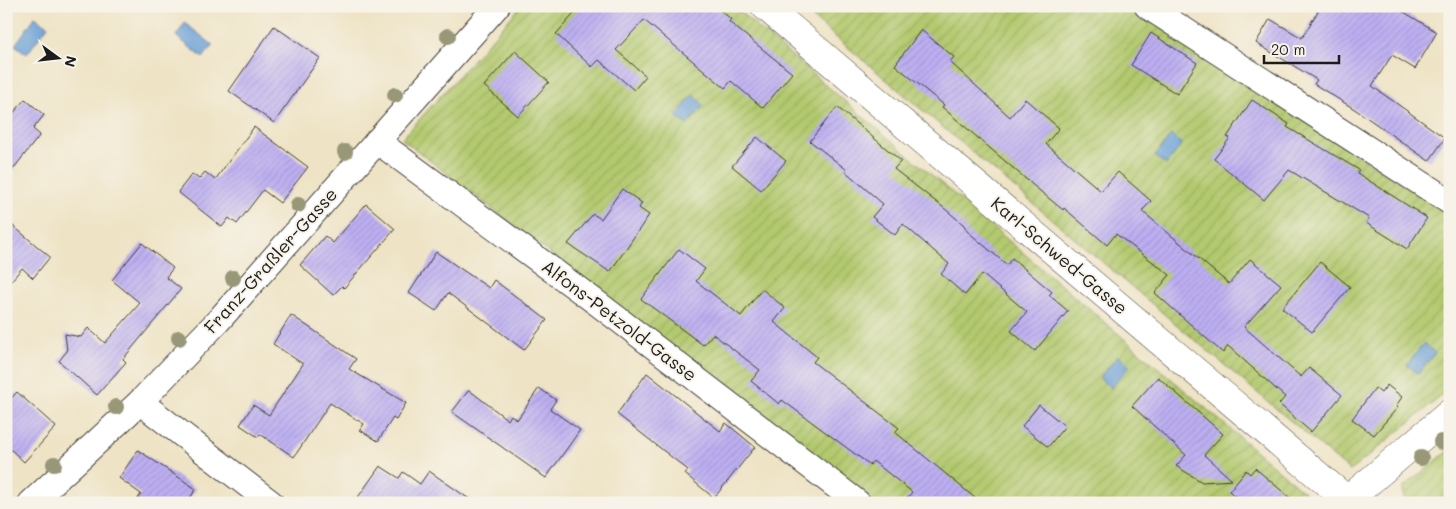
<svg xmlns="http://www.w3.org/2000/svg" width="1456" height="509" font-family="Mali,sans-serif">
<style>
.garden{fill:url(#garden-furrows);stroke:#687245}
.water{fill:#679ed5;stroke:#425d78}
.building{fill:url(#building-hatch)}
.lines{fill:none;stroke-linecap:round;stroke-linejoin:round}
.minor-casing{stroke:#3c3a35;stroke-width:27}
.tertiary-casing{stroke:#3c3a35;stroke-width:29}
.minor{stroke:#fff;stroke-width:25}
.tertiary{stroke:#fff;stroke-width:28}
.tree{fill:#989778}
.labels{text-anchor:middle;stroke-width:4;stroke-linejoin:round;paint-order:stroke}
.street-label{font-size:18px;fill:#1c1c1c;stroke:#f7f3e8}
</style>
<defs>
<pattern id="garden-furrows" width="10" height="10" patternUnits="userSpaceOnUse" patternTransform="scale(1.25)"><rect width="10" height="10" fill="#b3c96e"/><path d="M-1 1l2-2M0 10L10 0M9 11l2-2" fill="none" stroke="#99ac5f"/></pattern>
<pattern id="building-hatch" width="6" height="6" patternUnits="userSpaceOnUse" patternTransform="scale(1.25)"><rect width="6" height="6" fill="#bdaff2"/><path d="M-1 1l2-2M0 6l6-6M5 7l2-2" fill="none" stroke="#a296cf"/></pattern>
</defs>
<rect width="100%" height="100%" fill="#f7f3e8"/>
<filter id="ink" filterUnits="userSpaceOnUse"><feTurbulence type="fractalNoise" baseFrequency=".02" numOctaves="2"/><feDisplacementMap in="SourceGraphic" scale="10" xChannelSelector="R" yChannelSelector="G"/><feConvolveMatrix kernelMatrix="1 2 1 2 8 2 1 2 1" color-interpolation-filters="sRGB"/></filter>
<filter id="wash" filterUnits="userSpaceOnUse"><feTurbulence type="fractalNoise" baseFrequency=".0096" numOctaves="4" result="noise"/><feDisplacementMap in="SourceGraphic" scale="20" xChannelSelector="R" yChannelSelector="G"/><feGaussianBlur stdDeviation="1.12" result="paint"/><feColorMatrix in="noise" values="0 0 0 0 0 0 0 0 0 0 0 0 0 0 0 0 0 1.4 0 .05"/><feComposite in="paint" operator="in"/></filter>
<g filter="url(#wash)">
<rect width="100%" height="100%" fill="#eee3c5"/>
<g class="garden">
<polygon points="521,6 733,6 1310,497 1309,503 873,503 402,139"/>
<polygon points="799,6 1129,6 1450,215 1450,389 1350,471"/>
<polygon points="1450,449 1450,503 1412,503 1404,500 1403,488"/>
</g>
<g class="water">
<polygon points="35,17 48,26 27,54 15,45"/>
<polygon points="185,23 213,45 203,58 176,36"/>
<polygon points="693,95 704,105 687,125 676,116"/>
<polygon points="1171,135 1182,144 1166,165 1155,156"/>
<polygon points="1424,343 1435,353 1418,374 1407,365"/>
<polygon points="1118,356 1130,365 1111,388 1099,378"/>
</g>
<g id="blocks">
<g class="building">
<polygon points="581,6 715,6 731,19 729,22 792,73 763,108 731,81 725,88 644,20 616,50 646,76 634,90 599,60 592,67 556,34"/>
<polygon points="1321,6 1394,6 1437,32 1415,69 1392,55 1372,86 1445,138 1429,161 1356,110 1314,84 1317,80 1256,43 1270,19 1302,38"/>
<polygon points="274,26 320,58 274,123 229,91"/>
<polygon points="921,30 954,57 950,62 1010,117 1025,99 1059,128 1046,144 1101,191 1118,172 1151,201 1142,211 1229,284 1250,259 1281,285 1244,327 1301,377 1309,368 1342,395 1311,432 1279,404 1285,397 1228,346 1223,353 1155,293 1170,275 1116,234 1107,245 1064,208 1063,210 1034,186 942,107 944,105 895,65"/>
<polygon points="1151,33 1197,63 1177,94 1131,65"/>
<polygon points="515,51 549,82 518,116 484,86"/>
<polygon points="25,99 44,115 33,129 40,135 6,178 6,122"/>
<polygon points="1252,100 1289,124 1287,127 1359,170 1357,173 1427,218 1407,249 1366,223 1369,218 1289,170 1264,200 1214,159 1230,138 1227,137"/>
<polygon points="837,107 901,161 894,169 944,208 964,225 967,231 1007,265 1012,258 1052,292 1049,295 1068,311 1035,351 1011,331 1027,312 982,274 965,295 941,274 949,264 903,224 895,235 872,217 883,204 845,171 847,170 810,141"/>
<polygon points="254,127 308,167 280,203 263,190 237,224 229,218 222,227 178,192 192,174 199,179 205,172 215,180"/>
<polygon points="757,137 786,161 761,190 732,166"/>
<polygon points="622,189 642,203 639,208 649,215 610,272 568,244 593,214 601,219"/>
<polygon points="366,204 395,229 344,288 342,286 333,295 300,265 325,236 333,243"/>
<polygon points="6,220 50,257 33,278 22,268 6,287"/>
<polygon points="142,243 173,268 166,277 181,289 123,359 126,362 97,395 59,361 67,351 65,334 81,337 88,328 105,343 140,303 112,280"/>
<polygon points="679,249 705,269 696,281 741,316 762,289 785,308 774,322 817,357 813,362 899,428 895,432 981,503 903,503 912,492 873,461 870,465 782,400 779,404 751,381 760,370 713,334 703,345 641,299"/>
<polygon points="436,252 489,288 494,280 547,320 524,350 448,293 436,311 409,293"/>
<polygon points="1320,262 1350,287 1312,332 1282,308"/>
<polygon points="291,315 356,359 349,369 406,403 396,420 393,418 378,441 360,430 364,424 330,403 294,457 260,434 258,437 240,425 253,405 269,415 303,364 273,344"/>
<polygon points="647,373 720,431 726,423 755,447 714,498 685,474 688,470 617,414"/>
<polygon points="1158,377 1223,434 1204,455 1232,480 1202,482 1176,466 1186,455 1132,406"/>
<polygon points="1387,385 1402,397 1396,406 1398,407 1374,435 1352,419 1375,388 1381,393"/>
<polygon points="539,388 556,400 550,409 580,430 546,478 452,412 469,390 508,420 511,415 517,420"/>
<polygon points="17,392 56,427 24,462 6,445 6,404"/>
<polygon points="1039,405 1065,426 1048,447 1022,426"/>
<polygon points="138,450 196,489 187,503 135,503 141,494 119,478"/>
<polygon points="380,466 399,478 403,472 420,484 429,471 475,503 354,503"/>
<polygon points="1255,468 1296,503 1243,503 1229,491 1246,470 1250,474"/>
</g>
</g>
</g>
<g filter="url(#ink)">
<use href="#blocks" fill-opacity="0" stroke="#3c3a35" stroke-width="1"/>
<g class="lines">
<g class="minor-casing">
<g id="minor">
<polyline points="1147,6 1450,202"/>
<polyline points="377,141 597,303 858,503"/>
<polyline points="140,402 271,503"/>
<polyline points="31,503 140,402 218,321 497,6"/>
</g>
</g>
<g class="tertiary-casing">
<g id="tertiary">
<polyline points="765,6 1347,500 1355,503"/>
<polyline points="1344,503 1450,413"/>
</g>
</g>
<use href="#minor" class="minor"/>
<use href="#tertiary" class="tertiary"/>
</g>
<g class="tree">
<circle cx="448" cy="36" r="8"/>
<circle cx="395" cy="95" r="8"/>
<circle cx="345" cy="152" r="8"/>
<circle cx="298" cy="205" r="8"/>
<circle cx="233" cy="278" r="8"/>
<circle cx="179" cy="338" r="8"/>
<circle cx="116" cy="407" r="8"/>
<circle cx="1441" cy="442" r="8"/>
<circle cx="1421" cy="458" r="8"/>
<circle cx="54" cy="464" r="8"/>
</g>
</g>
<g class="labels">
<g class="street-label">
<text transform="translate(1059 256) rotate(40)" y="6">Karl-Schwed-Gasse</text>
<text transform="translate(271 261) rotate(-48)" y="6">Franz-Graßler-Gasse</text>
<text transform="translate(619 321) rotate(37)" y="6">Alfons-Petzold-Gasse</text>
</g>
</g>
<rect width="1456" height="509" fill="none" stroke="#f7f3e8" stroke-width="25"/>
<g transform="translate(58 58) rotate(105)" stroke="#f7f3e8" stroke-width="4" paint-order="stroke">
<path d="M0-4L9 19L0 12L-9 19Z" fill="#1c1c1c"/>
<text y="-8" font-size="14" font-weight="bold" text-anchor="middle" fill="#1c1c1c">N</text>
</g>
<path d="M1264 55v8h75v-8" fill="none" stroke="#1c1c1c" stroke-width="2.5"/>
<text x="1271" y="55" font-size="15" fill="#1c1c1c" stroke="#f7f3e8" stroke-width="4" paint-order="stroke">20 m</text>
</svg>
